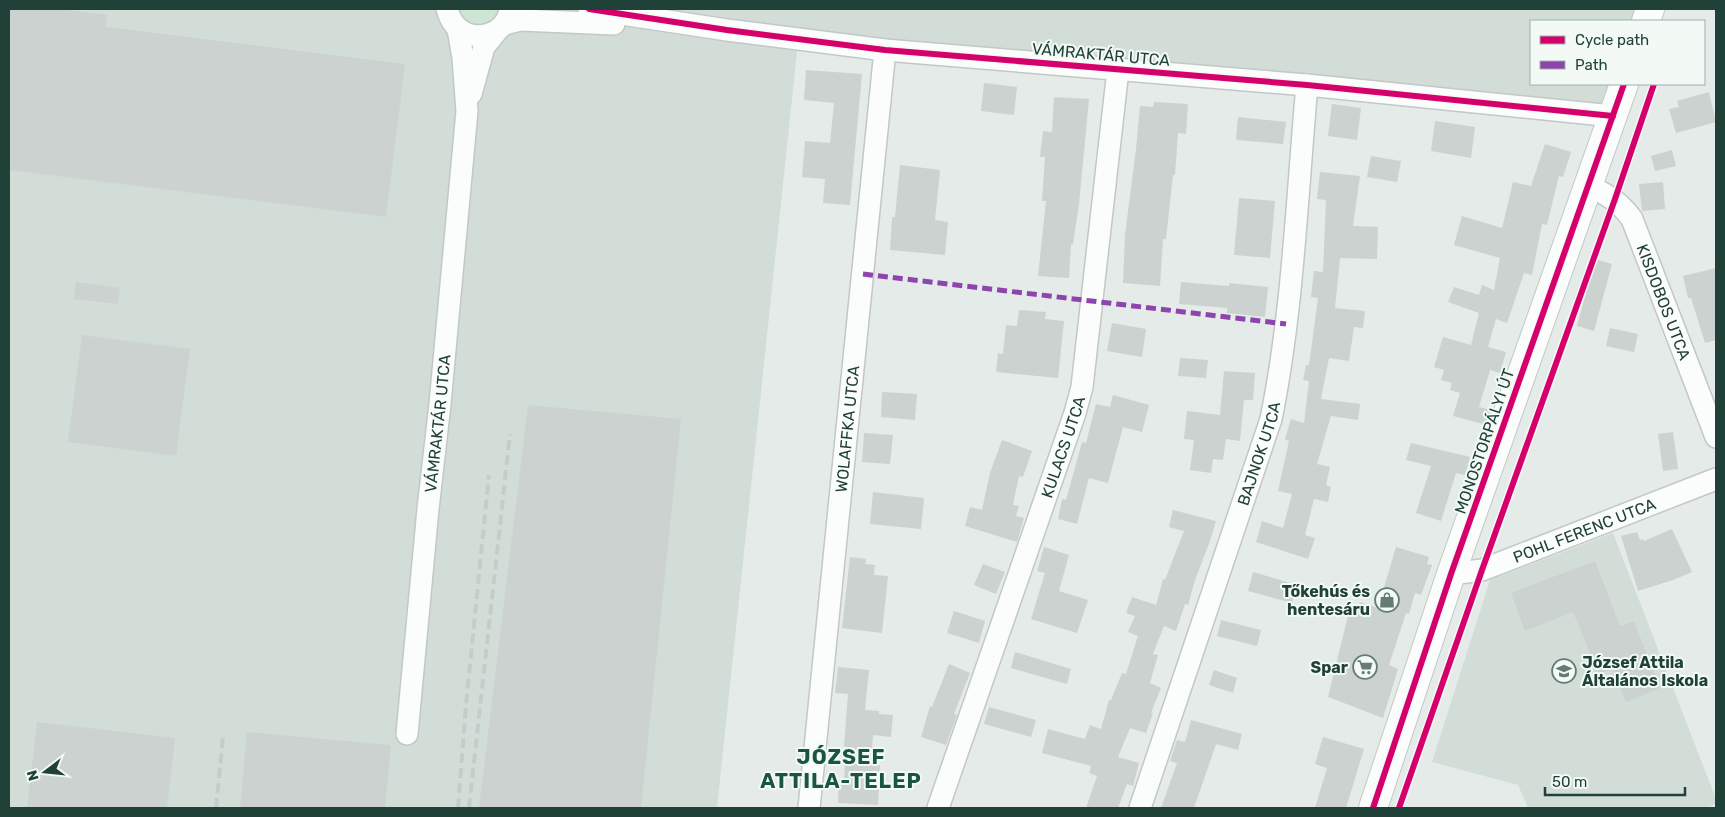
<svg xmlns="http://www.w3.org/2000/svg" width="1725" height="817" font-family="Rubik,sans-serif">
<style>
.built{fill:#d2ddd8}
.green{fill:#cce6d3}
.building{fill:#ccd2cf}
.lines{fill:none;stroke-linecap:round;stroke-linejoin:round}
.street-casing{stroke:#c2c8c5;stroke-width:24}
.secondary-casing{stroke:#c0c9c5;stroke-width:30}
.street{stroke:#fbfcfc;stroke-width:21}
.secondary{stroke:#fbfcfc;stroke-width:28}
.rail{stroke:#c7ccca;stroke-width:4;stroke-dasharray:10 5;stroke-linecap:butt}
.quiet{stroke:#8e44ad;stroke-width:5;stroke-dasharray:10 5;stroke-linecap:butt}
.cycleway-casing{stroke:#f3faf6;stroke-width:9}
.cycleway{stroke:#d6006c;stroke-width:6}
.labels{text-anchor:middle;stroke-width:4;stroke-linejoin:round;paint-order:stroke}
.street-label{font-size:16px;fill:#204137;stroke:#f3faf6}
.poi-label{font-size:16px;font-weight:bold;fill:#204137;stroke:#f3faf6;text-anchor:end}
.district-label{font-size:21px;font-weight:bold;letter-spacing:1px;fill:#195545;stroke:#f3faf6}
</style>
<rect width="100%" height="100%" fill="#e5ebe8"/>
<g class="built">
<polygon points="9,9 1637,9 1633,21 1531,21 1531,84 1612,84 1603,109 799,33 717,808 9,808"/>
<polygon points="1613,533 1716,799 1716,804 1705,808 1528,808 1518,785 1432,762 1490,580"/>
</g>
<path class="green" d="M457 9H500C494 33 466 29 457 9Z"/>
<g class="building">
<polygon points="9,9 60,9 107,15 106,27 405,64 386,217 9,170"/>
<polygon points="806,70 862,74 850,205 823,203 825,179 802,177 805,141 830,143 834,103 804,100"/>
<polygon points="984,83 1017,87 1014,115 981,111"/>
<polygon points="1709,92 1716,122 1676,133 1669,109 1679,107 1677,101"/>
<polygon points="1054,97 1089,99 1079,204 1073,244 1071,244 1069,278 1038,276 1046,201 1042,201 1045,157 1040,157 1043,131 1052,132"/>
<polygon points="1154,102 1188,104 1186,134 1178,133 1175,175 1173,175 1166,239 1163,239 1160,286 1123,283 1125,235 1136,149 1140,106 1153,107"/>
<polygon points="1332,104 1361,108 1357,140 1328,136"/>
<polygon points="1238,117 1286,122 1283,144 1236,140"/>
<polygon points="1435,121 1475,127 1471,158 1431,151"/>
<polygon points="1545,144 1571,152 1563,177 1559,176 1547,225 1542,224 1532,275 1524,273 1507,323 1496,319 1488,347 1506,352 1500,373 1490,370 1479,407 1491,410 1487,425 1453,416 1460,393 1450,390 1452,383 1441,380 1444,370 1434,367 1443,337 1471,345 1479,313 1448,302 1454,287 1479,295 1482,285 1494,290 1500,258 1454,245 1462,216 1502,228 1513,182 1531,186"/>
<polygon points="1672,150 1676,166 1655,171 1651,156"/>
<polygon points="1371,156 1401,161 1397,182 1367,177"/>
<polygon points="900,165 940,170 935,220 948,222 945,255 890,250 892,217 895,217"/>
<polygon points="1320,172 1360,176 1353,226 1378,227 1377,259 1340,258 1335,308 1365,311 1363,328 1354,327 1349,361 1329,358 1321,399 1360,404 1358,420 1331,416 1317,464 1330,467 1326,485 1331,487 1328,502 1314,499 1305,535 1315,538 1308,559 1256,542 1262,521 1283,528 1292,494 1278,491 1289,441 1285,439 1291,419 1304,423 1309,381 1303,380 1306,365 1309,365 1318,298 1311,297 1314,271 1323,272 1326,200 1317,199"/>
<polygon points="1663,182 1665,209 1642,211 1639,184"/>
<polygon points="1239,198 1275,201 1270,258 1234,255"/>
<polygon points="1595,259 1612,264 1594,331 1577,326"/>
<polygon points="1716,268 1716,340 1705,343 1691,298 1688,298 1683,276"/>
<polygon points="76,282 120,288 118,304 74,299"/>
<polygon points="1181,282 1229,286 1229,283 1268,287 1265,317 1227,313 1227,308 1179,304"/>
<polygon points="1019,310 1046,312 1045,319 1064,321 1058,378 996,372 998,353 1003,354 1006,325 1017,326"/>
<polygon points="1112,323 1146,329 1142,357 1107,351"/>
<polygon points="1610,328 1638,334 1634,352 1606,346"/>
<polygon points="82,335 190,349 176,456 68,442"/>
<polygon points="1180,358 1208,360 1206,378 1178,376"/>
<polygon points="1224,371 1255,373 1253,400 1244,400 1240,441 1226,439 1223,460 1213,459 1211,473 1190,470 1194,440 1184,439 1187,411 1220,415"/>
<polygon points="882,392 917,394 915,420 881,417"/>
<polygon points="1113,395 1149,405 1142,432 1123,427 1108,483 1089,478 1077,524 1058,519 1062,499 1066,500 1082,442 1086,443 1096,404 1110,407"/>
<polygon points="528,405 681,419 641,808 479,808"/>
<polygon points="1673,432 1678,469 1663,471 1658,434"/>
<polygon points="864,433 893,435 890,464 862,462"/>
<polygon points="1002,440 1032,451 1023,477 1019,476 1013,505 1019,506 1016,516 1024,518 1017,542 965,526 970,507 982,510 990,473"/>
<polygon points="1411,443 1470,457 1465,475 1456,473 1441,521 1416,513 1431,466 1406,460"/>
<polygon points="873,492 924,498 921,529 870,524"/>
<polygon points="1173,510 1216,521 1210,541 1195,580 1188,605 1185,604 1176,631 1164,626 1153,654 1158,655 1150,683 1161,688 1151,713 1153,713 1146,733 1130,728 1118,757 1139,763 1133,786 1127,784 1118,808 1086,808 1097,776 1089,773 1091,766 1042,753 1048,729 1085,739 1090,725 1101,729 1109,700 1111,700 1122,673 1126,674 1138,636 1128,632 1135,616 1126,613 1132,597 1156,605 1163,579 1165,580 1184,531 1169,527"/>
<polygon points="1672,529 1692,572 1673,580 1638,591 1621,536 1637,532 1640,540 1643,539 1644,541"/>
<polygon points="1044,547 1069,555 1059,591 1088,600 1077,633 1031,619 1045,573 1037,571"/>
<polygon points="1396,547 1429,557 1427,564 1432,565 1421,595 1415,593 1409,614 1406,613 1389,665 1398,669 1383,718 1328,697 1348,616 1354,617 1360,602 1378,608"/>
<polygon points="850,557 866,559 865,564 875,565 874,575 888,576 882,633 842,628"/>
<polygon points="1595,561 1620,626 1634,621 1660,688 1626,702 1613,669 1599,674 1573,612 1525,631 1511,593"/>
<polygon points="983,564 1005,572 996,594 974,585"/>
<polygon points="1253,572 1297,585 1292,603 1248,591"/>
<polygon points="954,611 985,621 979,643 947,633"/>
<polygon points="1221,620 1261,630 1257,646 1217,636"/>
<polygon points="1015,652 1071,669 1067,684 1011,668"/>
<polygon points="949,664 970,673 954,714 957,715 946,745 921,737 930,706 932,707"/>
<polygon points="838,667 869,670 865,710 879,711 879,714 893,715 891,737 873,735 871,764 880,765 878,805 838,803 839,780 844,780 846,747 844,746 848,694 835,693"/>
<polygon points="1214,670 1237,678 1233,693 1209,685"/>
<polygon points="989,707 1036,720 1031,737 984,724"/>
<polygon points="1191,720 1242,734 1238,750 1216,744 1194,808 1161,808 1177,763 1170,761 1177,740 1185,742"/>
<polygon points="37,722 175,738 167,808 27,808"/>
<polygon points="247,732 391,745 385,808 240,808"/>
<polygon points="1323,737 1364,749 1346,808 1315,808 1327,768 1315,764"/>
</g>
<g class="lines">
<g class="street-casing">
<g id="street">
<path d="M447 9C449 16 452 24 459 29 477 43 505 34 510 11"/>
<polyline points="589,9 727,30 885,50 1307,85 1613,116"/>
<polyline points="505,24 520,20 614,24"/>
<polyline points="471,94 484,47 497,31"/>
<path id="s1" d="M1588 185C1607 195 1619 201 1632 219L1716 437"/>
<path id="s2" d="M1451 574 1482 570 1716 479"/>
<path id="s3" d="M407 734 428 509 440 404 467 111 463 58 458 29"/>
<path id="s4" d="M809 808 885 50"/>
<path id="s5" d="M938 808 1075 413 1082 387 1118 70"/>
<path id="s6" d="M1140 808 1271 419C1293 311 1297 196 1307 85"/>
</g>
</g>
<g class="secondary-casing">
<g id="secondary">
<polyline points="1646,21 1650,9"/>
<polyline points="1373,808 1451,574 1624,84"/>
</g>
</g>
<use href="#street" class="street"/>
<use href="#secondary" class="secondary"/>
<g class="rail">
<polyline points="216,808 223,737"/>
<polyline points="458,808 466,705 489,475"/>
<polyline points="469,808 510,434"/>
</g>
<polyline class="quiet" points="863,274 1286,324"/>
<g class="cycleway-casing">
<g id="cycleway">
<polyline points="589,9 727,30 885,50 1307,85 1613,116"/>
<polyline points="1373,808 1451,574 1624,84"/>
<polyline points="1399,808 1482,570 1615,199 1654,84"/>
</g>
</g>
<use href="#cycleway" class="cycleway"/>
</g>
<defs>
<g id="shop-ring" transform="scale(1.25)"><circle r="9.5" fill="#f3faf6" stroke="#657c75" stroke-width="1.5"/><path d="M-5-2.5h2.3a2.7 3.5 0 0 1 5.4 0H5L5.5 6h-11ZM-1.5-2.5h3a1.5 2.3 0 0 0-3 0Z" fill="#657c75"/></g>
<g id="supermarket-ring" transform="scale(1.25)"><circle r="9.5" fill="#f3faf6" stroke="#657c75" stroke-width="1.5"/><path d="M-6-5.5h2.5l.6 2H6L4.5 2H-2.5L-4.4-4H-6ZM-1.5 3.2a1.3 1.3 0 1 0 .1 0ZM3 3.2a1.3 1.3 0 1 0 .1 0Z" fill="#657c75"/></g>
<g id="school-ring" transform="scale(1.25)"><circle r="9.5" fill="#f3faf6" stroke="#657c75" stroke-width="1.5"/><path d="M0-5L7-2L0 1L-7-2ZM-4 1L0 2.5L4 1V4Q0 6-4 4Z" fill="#657c75"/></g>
</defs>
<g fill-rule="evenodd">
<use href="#shop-ring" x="1387" y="600"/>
<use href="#supermarket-ring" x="1365" y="667"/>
<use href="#school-ring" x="1564" y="671"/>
</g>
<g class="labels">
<g class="street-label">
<text transform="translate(1101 54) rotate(5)" y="6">VÁMRAKTÁR UTCA</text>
<text dy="6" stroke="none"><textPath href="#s1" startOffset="145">KISDOBOS UTCA</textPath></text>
<text dy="6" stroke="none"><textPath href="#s3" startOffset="312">VÁMRAKTÁR UTCA</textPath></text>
<text dy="6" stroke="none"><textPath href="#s4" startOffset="381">WOLAFFKA UTCA</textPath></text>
<text transform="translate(1484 441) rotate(-71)" y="6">MONOSTORPÁLYI ÚT</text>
<text dy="6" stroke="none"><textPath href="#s5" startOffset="382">KULACS UTCA</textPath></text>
<text dy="6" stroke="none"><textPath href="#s6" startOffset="374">BAJNOK UTCA</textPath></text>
<text dy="6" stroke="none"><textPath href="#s2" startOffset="141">POHL FERENC UTCA</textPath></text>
</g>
<g class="poi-label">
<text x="1370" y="597">Tőkehús és<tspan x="1370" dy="18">hentesáru</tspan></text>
<text x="1582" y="668" text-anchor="start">József Attila<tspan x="1582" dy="18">Általános Iskola</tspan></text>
<text x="1348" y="673">Spar</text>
</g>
<g class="district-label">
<text x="841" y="764">JÓZSEF<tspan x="841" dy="24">ATTILA-TELEP</tspan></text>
</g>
</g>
<rect width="1725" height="817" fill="none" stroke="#204137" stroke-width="20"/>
<rect x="1530" y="20" width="175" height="65" fill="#f3faf6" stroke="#9fb0aa"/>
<rect x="1540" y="36" width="25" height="8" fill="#d6006c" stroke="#9fb0aa"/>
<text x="1575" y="45" font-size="15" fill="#204137">Cycle path</text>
<rect x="1540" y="61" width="25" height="8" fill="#8e44ad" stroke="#9fb0aa"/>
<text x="1575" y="70" font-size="15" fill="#204137">Path</text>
<g transform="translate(45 772) rotate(254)" stroke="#f3faf6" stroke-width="4" paint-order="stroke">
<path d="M0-4L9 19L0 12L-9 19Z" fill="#204137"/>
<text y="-8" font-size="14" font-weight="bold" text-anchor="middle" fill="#204137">N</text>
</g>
<path d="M1545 787v8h140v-8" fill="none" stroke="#204137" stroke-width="2.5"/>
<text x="1552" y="787" font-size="15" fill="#204137" stroke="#f3faf6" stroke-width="4" paint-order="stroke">50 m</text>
</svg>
